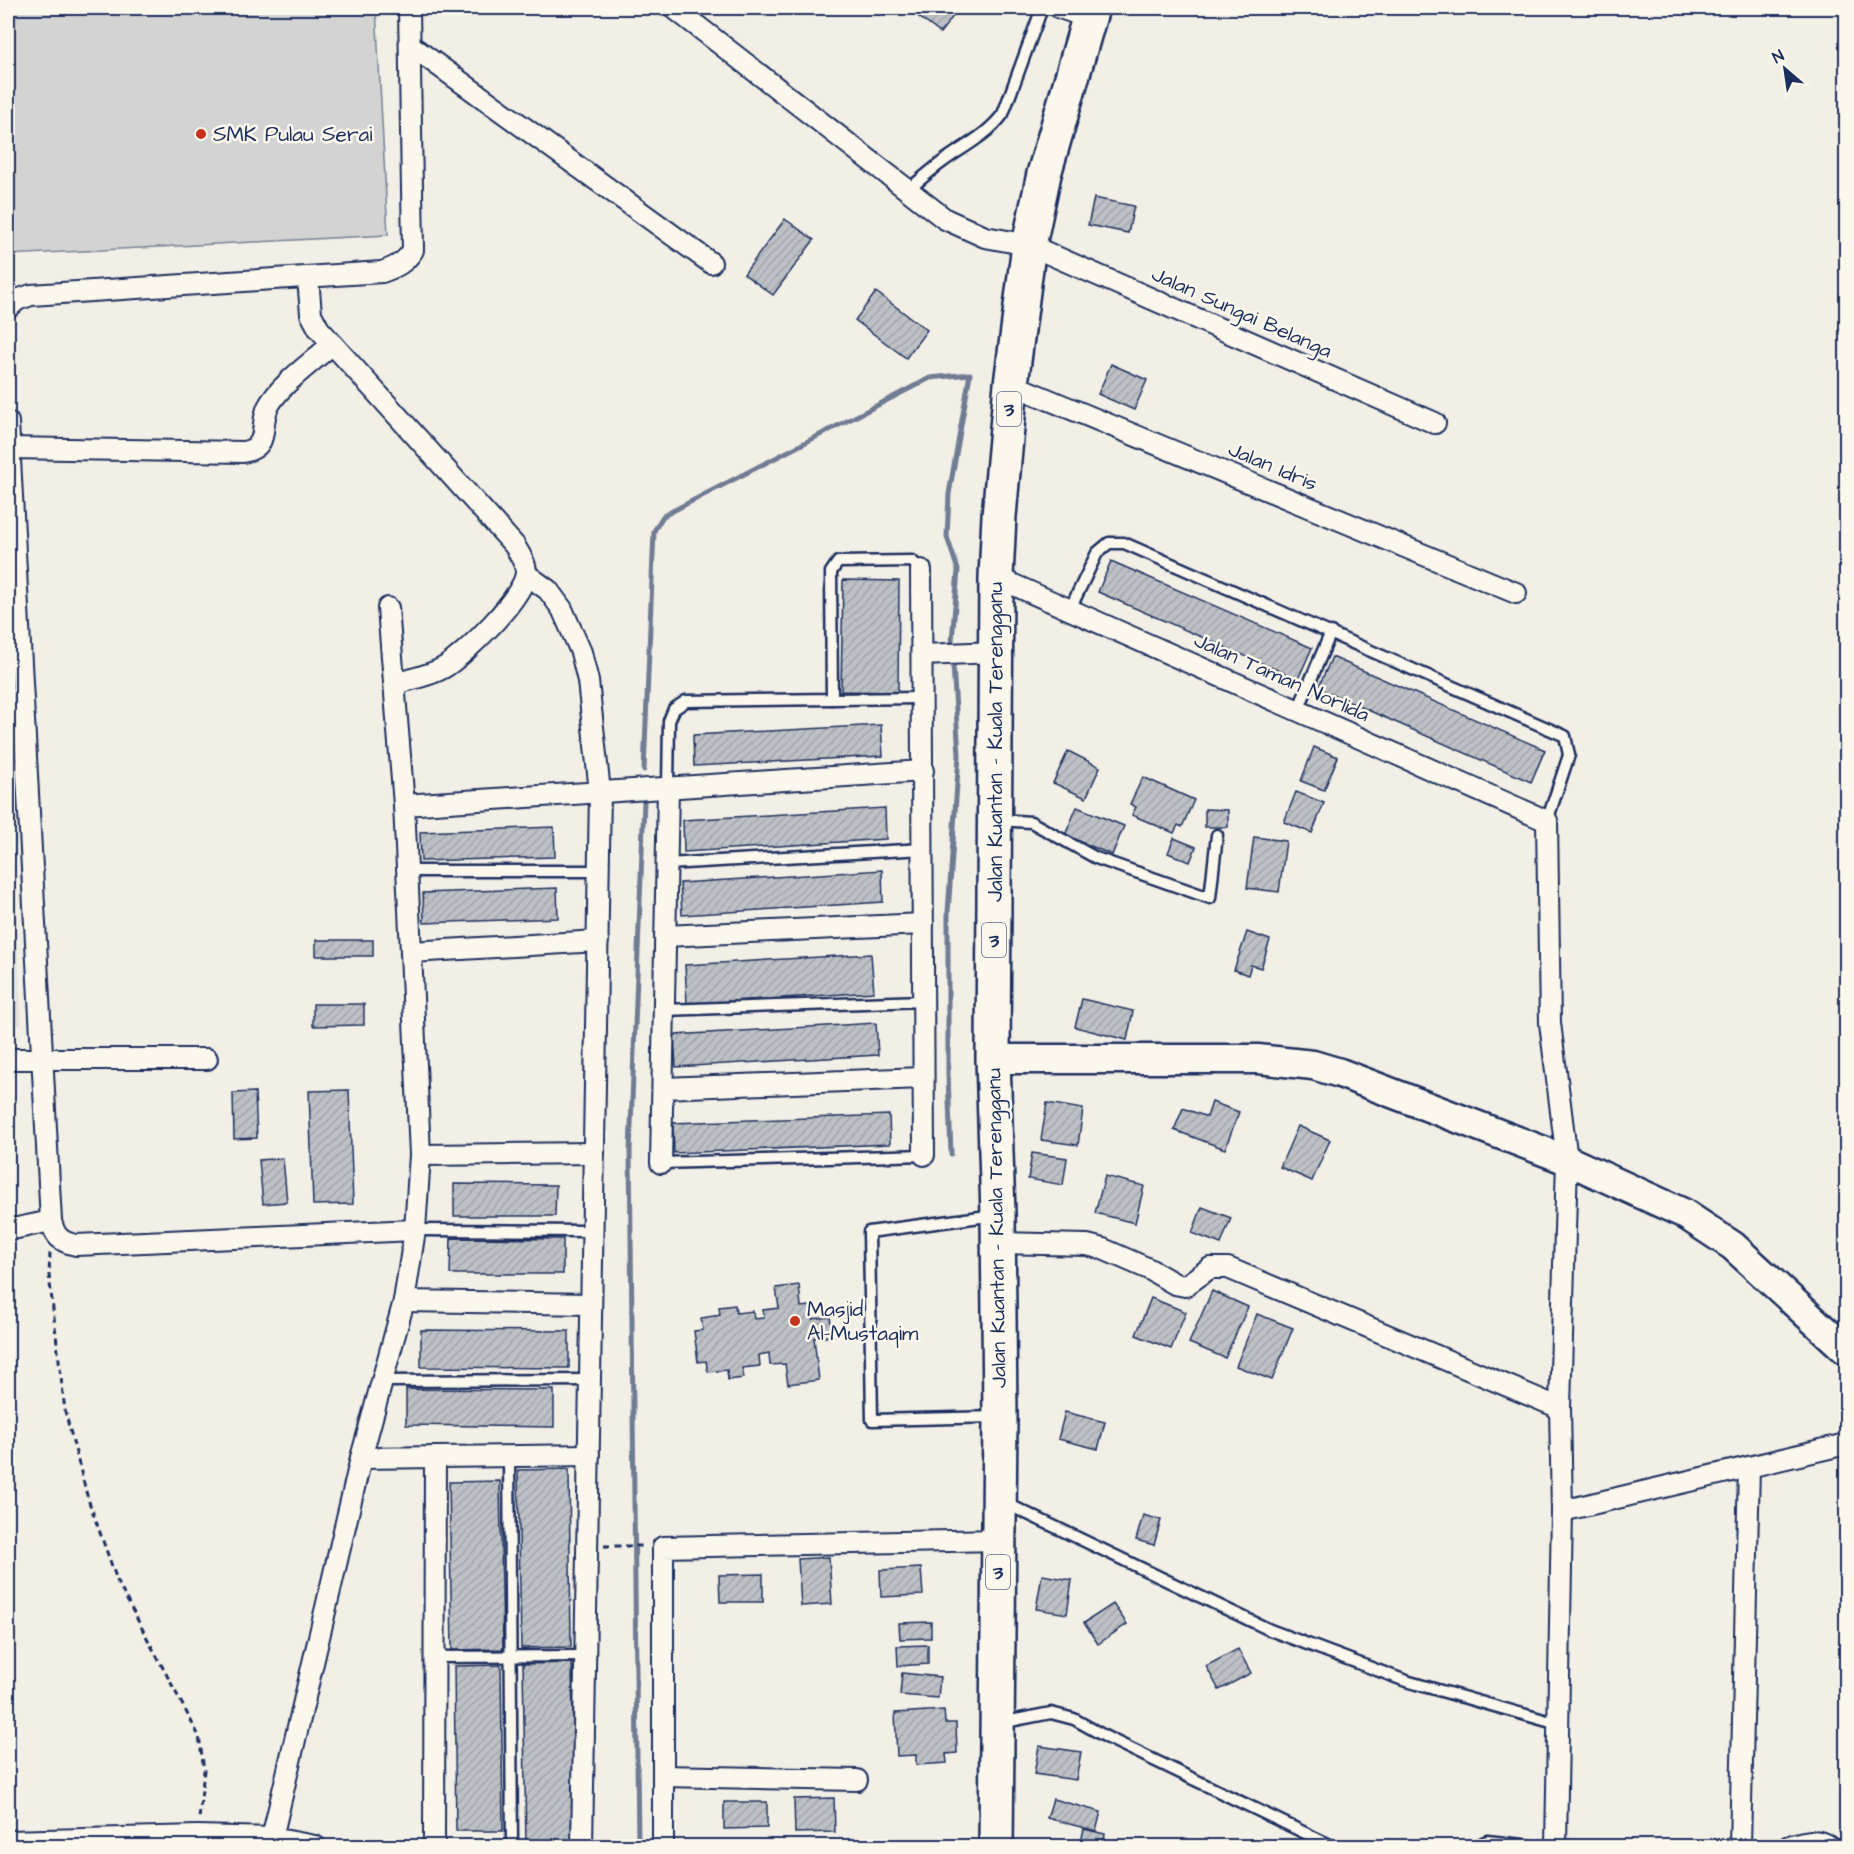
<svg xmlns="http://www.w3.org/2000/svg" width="1854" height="1854" font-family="'Architects Daughter',sans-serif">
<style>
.built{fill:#e2e1dc}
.grass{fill:#d2d3d2;stroke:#768198;stroke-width:1.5}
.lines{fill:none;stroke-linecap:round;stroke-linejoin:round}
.stream{stroke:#707b93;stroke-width:5}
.building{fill:url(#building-hatch);stroke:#1b2f5e;stroke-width:1.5}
.lane-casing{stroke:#1b2f5e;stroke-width:15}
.street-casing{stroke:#1b2f5e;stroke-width:24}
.secondary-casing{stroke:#1b2f5e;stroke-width:33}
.highway-casing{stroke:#1b2f5e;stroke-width:38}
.path{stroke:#1b2f5e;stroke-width:3;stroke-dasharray:6 4.5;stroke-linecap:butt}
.lane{stroke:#fbf7ec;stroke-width:10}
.street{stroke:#fbf7ec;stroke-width:20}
.secondary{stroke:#fbf7ec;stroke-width:28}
.highway{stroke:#fbf7ec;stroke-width:33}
.poi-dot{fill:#c8321e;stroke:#fbf7ec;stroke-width:2}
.labels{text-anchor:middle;stroke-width:5;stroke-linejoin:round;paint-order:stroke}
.shield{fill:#fbf7ec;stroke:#5e6b89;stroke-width:1.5}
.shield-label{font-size:20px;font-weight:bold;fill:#1b2f5e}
.poi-label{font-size:21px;fill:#1b2f5e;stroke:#fbf7ec;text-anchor:start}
.street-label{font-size:21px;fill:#1b2f5e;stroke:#fbf7ec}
</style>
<defs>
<pattern id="building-hatch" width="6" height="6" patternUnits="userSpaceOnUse" patternTransform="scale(1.5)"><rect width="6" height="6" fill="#bdc0c4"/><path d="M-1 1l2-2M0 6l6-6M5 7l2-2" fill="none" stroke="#a2a5ab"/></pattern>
</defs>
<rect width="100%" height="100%" fill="#f2efe6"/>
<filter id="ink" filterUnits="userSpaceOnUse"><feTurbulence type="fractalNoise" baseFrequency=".0167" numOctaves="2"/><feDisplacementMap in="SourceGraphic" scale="12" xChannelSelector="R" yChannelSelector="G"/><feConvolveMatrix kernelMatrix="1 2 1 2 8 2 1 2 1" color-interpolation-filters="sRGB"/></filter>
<g filter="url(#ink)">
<polygon class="built" points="8,705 21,1025 8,1025"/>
<polygon class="grass" points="8,8 376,8 388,235 8,255"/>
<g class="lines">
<g class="stream">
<polyline points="644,770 654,531 663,516 930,378 970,374 949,494 947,537 958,570 952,641"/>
<polyline points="951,1154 948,1075 948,913 959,755 953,665"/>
<polyline points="638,1846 630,1151 644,801"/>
</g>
</g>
<g class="building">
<polygon points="907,8 954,8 958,10 940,33"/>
<polygon points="1094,198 1134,206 1128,233 1088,225"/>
<polygon points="785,219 814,240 773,295 744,274"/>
<polygon points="876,292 927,330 906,358 855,320"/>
<polygon points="1111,364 1147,380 1134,410 1098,394"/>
<polygon points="1111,561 1312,648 1298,679 1098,592"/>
<polygon points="843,580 899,581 898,692 841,691"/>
<polygon points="1332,657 1545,750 1531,782 1318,688"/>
<polygon points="881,725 883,756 694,766 693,735"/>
<polygon points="1314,747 1338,757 1324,790 1301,781"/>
<polygon points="1068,751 1100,767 1086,798 1053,783"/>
<polygon points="1143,777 1194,800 1182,827 1178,825 1174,833 1132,815 1136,807 1130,804"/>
<polygon points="1296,792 1324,803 1312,833 1284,822"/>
<polygon points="1077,807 1124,826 1112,855 1065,835"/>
<polygon points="885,808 886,839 684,852 683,820"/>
<polygon points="1205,809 1228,810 1228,827 1205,827"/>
<polygon points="554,827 555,857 421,861 420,832"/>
<polygon points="1254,837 1286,841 1279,892 1247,888"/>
<polygon points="1174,838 1196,847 1190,862 1168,853"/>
<polygon points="882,870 883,902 682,915 680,883"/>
<polygon points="557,888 558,918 424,923 423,893"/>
<polygon points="1247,932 1270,940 1261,968 1251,965 1248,975 1234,970"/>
<rect x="316" y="940" width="57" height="16"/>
<polygon points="871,954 874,992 687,1004 685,965"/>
<polygon points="1082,999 1133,1011 1127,1040 1075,1027"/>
<polygon points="313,1004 364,1004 364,1025 313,1026"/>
<polygon points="876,1023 878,1055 676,1067 674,1035"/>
<polygon points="349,1090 353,1204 313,1205 309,1091"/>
<polygon points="255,1092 257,1138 234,1139 233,1093"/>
<polygon points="1212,1102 1239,1112 1225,1149 1174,1130 1183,1108 1207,1117"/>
<polygon points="1047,1103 1083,1109 1078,1145 1041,1140"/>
<polygon points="889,1115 890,1144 674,1153 673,1123"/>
<polygon points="1298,1126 1330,1140 1312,1181 1280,1167"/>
<polygon points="1032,1153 1067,1158 1063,1185 1028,1179"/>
<polygon points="283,1158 287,1202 263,1204 259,1160"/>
<polygon points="1105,1176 1144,1186 1135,1223 1095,1213"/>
<polygon points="454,1184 556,1185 555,1216 454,1216"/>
<polygon points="1202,1207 1231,1218 1221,1244 1192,1233"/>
<polygon points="451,1238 563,1239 563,1274 450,1274"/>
<polygon points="799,1285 801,1307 810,1306 812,1319 830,1317 833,1336 814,1338 819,1380 788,1384 785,1364 770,1365 769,1353 759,1355 760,1366 742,1368 744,1378 728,1380 727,1370 708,1372 706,1361 698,1362 694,1331 703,1330 701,1318 720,1315 719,1307 735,1305 736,1313 753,1311 754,1319 764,1318 763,1310 779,1308 776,1288"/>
<polygon points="1212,1291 1248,1307 1225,1358 1189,1343"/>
<polygon points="1151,1298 1186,1312 1171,1349 1136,1335"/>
<polygon points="1257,1314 1293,1328 1272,1380 1236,1366"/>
<polygon points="421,1330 569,1331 569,1368 421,1367"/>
<polygon points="406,1389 554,1390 554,1427 406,1425"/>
<polygon points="1065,1412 1105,1422 1098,1449 1058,1439"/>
<polygon points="569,1469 571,1647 521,1648 518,1470"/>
<polygon points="500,1481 503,1649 452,1650 449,1482"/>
<polygon points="1143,1515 1161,1520 1154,1545 1136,1540"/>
<polygon points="829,1557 832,1604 801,1606 798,1559"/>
<polygon points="921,1568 923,1595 881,1597 880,1570"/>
<polygon points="763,1574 763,1602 720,1602 719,1575"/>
<polygon points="1042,1575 1072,1580 1067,1614 1036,1609"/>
<polygon points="1113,1604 1127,1624 1098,1644 1084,1623"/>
<polygon points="931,1622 931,1638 900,1639 899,1623"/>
<polygon points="928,1645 928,1664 898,1666 897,1646"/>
<polygon points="1238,1649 1251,1673 1219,1690 1206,1666"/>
<polygon points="572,1663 575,1846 526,1846 523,1664"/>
<polygon points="501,1665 503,1831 456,1831 454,1666"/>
<polygon points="902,1673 940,1677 938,1698 900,1695"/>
<polygon points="944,1710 945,1723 956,1723 957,1753 946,1754 947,1763 916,1765 916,1755 897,1756 895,1713"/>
<polygon points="1039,1746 1081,1752 1076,1780 1034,1774"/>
<polygon points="834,1798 835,1832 795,1833 794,1799"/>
<polygon points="1053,1799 1101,1812 1096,1831 1047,1818"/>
<polygon points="724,1802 767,1802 767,1828 724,1829"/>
<polygon points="1084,1829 1105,1834 1103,1846 1080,1846"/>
</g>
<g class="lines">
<g class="lane-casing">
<g id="lane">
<path d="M908 190C919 181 930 171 941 163 962 147 987 136 1003 114L1042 8"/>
<polyline points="1070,609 1097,553 1109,543 1124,543 1565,736 1569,755 1547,821"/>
<polyline points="832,699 922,698"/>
<polyline points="1298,710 1331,632"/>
<polyline points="668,787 669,721 674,709 686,701 832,699 831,572 838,562 912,561 921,570"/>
<polyline points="999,820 1031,822 1096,858 1210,898 1217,835"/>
<polyline points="667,864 923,849"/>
<polyline points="407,871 599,871"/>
<polyline points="664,1010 923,1001"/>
<polyline points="661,1163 924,1155"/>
<polyline points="995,1215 869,1232 872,1420 996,1417"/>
<polyline points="415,1230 592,1231"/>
<polyline points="382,1381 590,1380"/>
<polyline points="509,1456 512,1846"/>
<polyline points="1005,1503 1270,1630 1406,1681 1558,1724"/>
<polyline points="435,1657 585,1656"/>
<polyline points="1000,1723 1051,1713 1074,1719 1108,1738 1332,1846"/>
<polyline points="1477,1846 1487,1841 1532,1846"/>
</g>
</g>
<g class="street-casing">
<g id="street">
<polyline points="674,8 945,219 985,237 1029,245 1435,423"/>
<polyline points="1060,8 1089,18"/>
<polyline points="410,45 711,263"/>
<path d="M308 278 311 314 319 329 515 546C519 554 526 563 526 572 526 595 464 656 443 668 429 676 410 679 395 684"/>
<path d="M8 308 17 300 31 295 382 272C396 267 405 263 413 250L409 8"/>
<polyline points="1011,384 1516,593"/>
<path d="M8 422 51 1221C55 1236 60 1242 76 1245L415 1230"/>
<path d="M9 448 243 452C271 447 259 426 268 407 280 384 313 362 332 344"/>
<polyline points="921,570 924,1155"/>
<polyline points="526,574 548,590 562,609 581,652 588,681 600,792 582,1846"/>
<polyline points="996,577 1547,821 1550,1023 1567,1160 1560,1408 1562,1511 1556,1846"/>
<polyline points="922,655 996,652"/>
<polyline points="404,805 923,771"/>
<polyline points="665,936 923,924"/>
<polyline points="411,952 598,941"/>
<polyline points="8,1059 207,1059"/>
<polyline points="663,1088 923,1078"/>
<polyline points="420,1155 594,1153"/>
<polyline points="661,1163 668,787"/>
<polyline points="8,1230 51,1221"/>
<polyline points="998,1243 1087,1245 1103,1249 1149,1269 1175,1284 1185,1286 1210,1268 1228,1268 1560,1408"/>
<polyline points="404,1301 591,1304"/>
<polyline points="361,1458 589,1455"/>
<polyline points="1562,1511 1846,1444"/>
<polyline points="663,1776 857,1780"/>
<polyline points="272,1838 361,1458 404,1301 415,1230 420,1155 411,952 404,805 388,608"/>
<polyline points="8,1841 198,1836 272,1838 315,1846"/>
<polyline points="434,1846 435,1457"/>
<polyline points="663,1846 663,1547 999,1540"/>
<polyline points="1740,1846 1749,1467"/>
<path d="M1789 1846C1803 1842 1815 1837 1828 1846"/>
</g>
</g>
<g class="secondary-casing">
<polyline id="secondary" points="993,1059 1258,1059 1313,1065 1340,1073 1567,1160 1683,1213 1733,1246 1846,1350"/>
</g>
<g class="highway-casing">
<polyline id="highway" points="996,1846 1000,1417 998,1214 993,1059 996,577 999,516 1011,384 1029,245 1044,174 1092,8"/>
</g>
<g class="path">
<polyline points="50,1253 49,1275 65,1411 88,1499 118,1583 199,1736 204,1770 199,1819"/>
<polyline points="604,1546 645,1546"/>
</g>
<use href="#lane" class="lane"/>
<use href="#street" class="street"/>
<use href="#secondary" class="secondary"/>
<use href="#highway" class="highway"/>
</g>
</g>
<g class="poi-dot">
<circle cx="201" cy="134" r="6"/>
<circle cx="795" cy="1321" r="6"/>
</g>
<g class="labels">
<g class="shield">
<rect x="997" y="392" width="24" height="34" rx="4.5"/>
<rect x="982" y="923" width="24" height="34" rx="4.5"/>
<rect x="986" y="1555" width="24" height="34" rx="4.5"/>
</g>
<g class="shield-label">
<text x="1009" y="416">3</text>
<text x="994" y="947">3</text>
<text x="998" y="1579">3</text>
</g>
<g class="poi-label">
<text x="213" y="141">SMK Pulau Serai</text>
<text x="807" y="1316">Masjid<tspan x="807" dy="24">Al-Mustaqim</tspan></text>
</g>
<g class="street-label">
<text transform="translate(1242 312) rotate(24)" y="7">Jalan Sungai Belanga</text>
<text transform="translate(1273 466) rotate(23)" y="7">Jalan Idris</text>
<text transform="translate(1282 677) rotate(24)" y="7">Jalan Taman Norlida</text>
<text transform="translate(995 742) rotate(-90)" y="7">Jalan Kuantan - Kuala Terengganu</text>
<text transform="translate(996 1228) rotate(-91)" y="7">Jalan Kuantan - Kuala Terengganu</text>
</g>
</g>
<rect width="1854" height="1854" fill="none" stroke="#fbf7ec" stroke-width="30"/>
<rect x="15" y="15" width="1824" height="1824" fill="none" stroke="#1b2f5e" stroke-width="2" filter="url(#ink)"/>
<g transform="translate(1785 69) rotate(331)" stroke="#fbf7ec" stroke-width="4.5" paint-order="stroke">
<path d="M0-4.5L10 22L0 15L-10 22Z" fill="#1b2f5e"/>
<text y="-9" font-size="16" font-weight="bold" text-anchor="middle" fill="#1b2f5e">N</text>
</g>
</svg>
